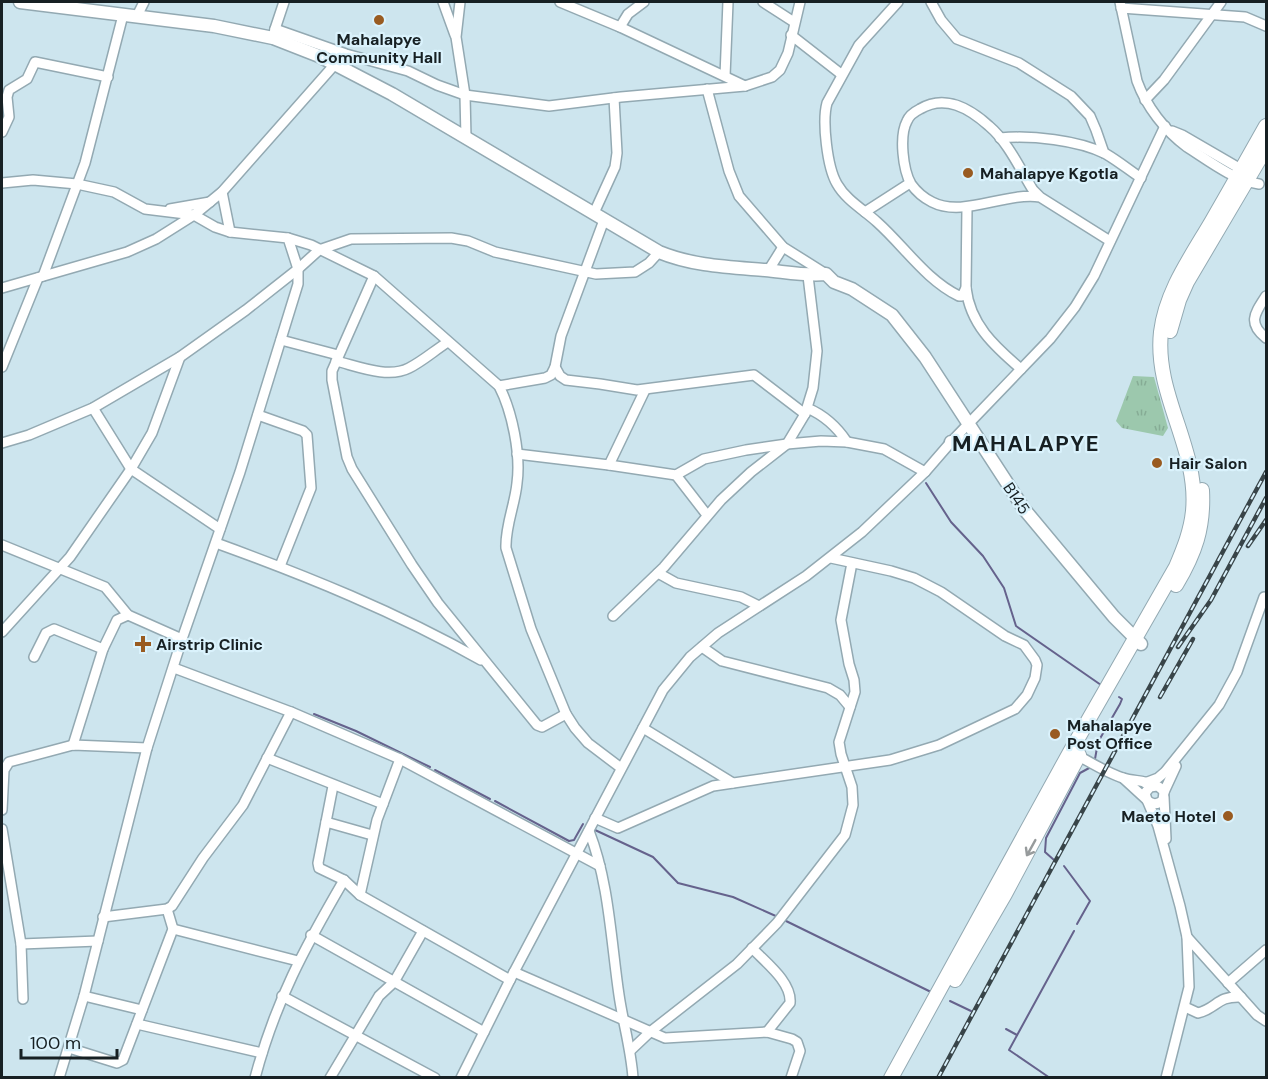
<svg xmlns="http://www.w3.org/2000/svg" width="1268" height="1079" font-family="'DM Sans',sans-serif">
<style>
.park{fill:url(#park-tufts)}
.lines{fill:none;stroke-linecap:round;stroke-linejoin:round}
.stream{stroke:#65628c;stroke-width:2}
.minor-casing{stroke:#93a9b2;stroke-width:12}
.major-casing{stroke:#93a9b2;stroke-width:15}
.highway-casing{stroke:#93a9b2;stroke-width:16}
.minor{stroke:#fff;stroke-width:9}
.major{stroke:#fff;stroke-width:12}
.highway{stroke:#fff;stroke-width:14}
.rail-casing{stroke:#394549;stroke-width:4.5}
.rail{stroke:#daf2fc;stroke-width:2;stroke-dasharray:7;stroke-linecap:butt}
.oneway{stroke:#979b9c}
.poi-dot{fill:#995b21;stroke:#daf2fc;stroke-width:2}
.labels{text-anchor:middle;stroke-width:4.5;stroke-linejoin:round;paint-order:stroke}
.poi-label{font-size:16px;font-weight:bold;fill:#172023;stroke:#daf2fc;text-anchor:start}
.street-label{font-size:16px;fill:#172023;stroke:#daf2fc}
.district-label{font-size:22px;font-weight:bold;letter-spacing:1.5px;fill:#172023;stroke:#daf2fc}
</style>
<defs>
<pattern id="park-tufts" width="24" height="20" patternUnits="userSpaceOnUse" patternTransform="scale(1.5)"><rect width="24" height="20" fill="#9cc8ad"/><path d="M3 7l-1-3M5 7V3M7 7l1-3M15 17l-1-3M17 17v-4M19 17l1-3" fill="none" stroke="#86ac95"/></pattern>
</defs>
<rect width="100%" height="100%" fill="#cde5ee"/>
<polygon class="park" points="1133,376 1154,377 1168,428 1163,436 1122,428 1116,421"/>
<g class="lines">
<g class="stream">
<polyline points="926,483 951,522 983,556 1004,588 1016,626 1101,685"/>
<polyline points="314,714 356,731 430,767"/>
<polyline points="1095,759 1098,742 1120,704 1122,699 1119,697"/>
<polyline points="435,770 490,799"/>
<polyline points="495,801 569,841 574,840 583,824"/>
<polyline points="595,830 653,857 678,883 733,897 778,917"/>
<polyline points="1054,860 1045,852 1046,838 1080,773 1091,767"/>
<polyline points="1064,866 1090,901 1077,924"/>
<polyline points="784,920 931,992"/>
<polyline points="950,1001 971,1011"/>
<polyline points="1006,1029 1017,1035"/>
<polyline points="1050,1078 1009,1050 1074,931"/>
</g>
<g class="minor-casing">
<g id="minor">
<polyline points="443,2 455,35"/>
<polyline points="460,2 456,37 465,95 466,138"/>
<polyline points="560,2 620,27 745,86"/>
<polyline points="763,2 794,22"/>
<path d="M898 2 859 45 827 103C822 121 827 167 837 184 846 200 864 210 877 222 904 246 926 280 959 296H962L966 288 967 208"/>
<polyline points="931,2 941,20 957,39 1019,63 1071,96 1090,116 1096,130 1104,153"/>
<path d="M1120 2 1137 81C1146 106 1165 131 1187 147 1209 161 1233 180 1259 184"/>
<polyline points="1121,8 1245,17 1266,26"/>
<polyline points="137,16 144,2"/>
<polyline points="620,27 628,14 644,2"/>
<polyline points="275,29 284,2"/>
<polyline points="791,35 841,74"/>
<polyline points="273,38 275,29 346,54 408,71 437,85 465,95 549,106 621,97 745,86 772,77 780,70 788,53 800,2"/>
<polyline points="725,76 728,2"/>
<polyline points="707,89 729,171 739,196 783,247 826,274"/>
<polyline points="1145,100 1164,80 1221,2"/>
<polyline points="1172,131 1182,135 1244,171"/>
<polyline points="2,132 9,117 7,97 9,90 27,79 35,62 108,77"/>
<path d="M1000 138C1031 135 1078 140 1106 154 1118 161 1129 170 1141 178"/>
<polyline points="2,183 33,180 77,184 114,192 145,209 194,215 215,227 230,232 288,238 298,269 298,284 240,472 182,639 147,748 84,996 59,1078"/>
<polyline points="222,192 230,232"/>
<path d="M1040 197C1004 192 963 218 932 202 924 198 916 191 911 184 903 170 899 136 907 121 909 116 914 112 920 109 945 94 969 108 989 126 1008 142 1020 169 1033 190L1040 197 1110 241"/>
<polyline points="170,209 210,202"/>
<polyline points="865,212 910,183"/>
<polyline points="594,213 615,167 617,153 614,98"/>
<path d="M288 238 311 245 374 276 499 386C512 411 521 454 517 483 515 505 505 526 506 548L531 629 566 714 575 728 588 743 621 768"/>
<polyline points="768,271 783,247"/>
<polyline points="43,276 85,163 123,15"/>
<polyline points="374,276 332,371 332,380 347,457 352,469 412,565 438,603 537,725 542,727 566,714"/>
<polyline points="2,288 127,252 156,239 194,215 222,192 336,63"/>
<path d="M966 288C970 324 994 346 1021 369"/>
<path d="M1266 296C1255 313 1247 323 1266 338"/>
<polyline points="281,340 338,355"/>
<path d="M336 361C357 366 388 379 409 368 423 361 435 350 448 342"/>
<polyline points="2,367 38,278"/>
<polyline points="555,367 560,376 566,380 600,384 637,390 754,375 805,414"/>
<polyline points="499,386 545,378 551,375 555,367 561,336 604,220"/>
<polyline points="93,408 131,469 220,529"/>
<path d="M807 408C824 415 837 427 847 442"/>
<polyline points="258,415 303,431 307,435 311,488 280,566"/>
<polyline points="2,443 29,435 93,408 180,357 246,310 298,269 319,250 351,239 451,238 468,241 495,252 596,274 635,272 649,263 659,252"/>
<polyline points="517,454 609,465 676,475 704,459 746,450 787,444 821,441 847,442 884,449 925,472"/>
<polyline points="609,465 645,390"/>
<polyline points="676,475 707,515"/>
<path d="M216 543C307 576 396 612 481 660"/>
<polyline points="2,545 105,587 128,615 182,639"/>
<polyline points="658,573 676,583 741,597 759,606"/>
<polyline points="613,616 664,567 721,500 751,472 787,444 805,414 813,388 817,351 808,276"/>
<polyline points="2,632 70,557 131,469 152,433 180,357"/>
<polyline points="702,647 722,661 828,688 840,695 850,707"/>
<polyline points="34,657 46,633 54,629 103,649"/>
<polyline points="174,668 291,712 400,759 600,866"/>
<polyline points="643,728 733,783"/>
<polyline points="73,745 103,649 117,620 128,615"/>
<path d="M1075 754C1090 762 1107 773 1123 778 1136 782 1156 780 1164 792L1163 800C1158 805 1152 805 1147 800L1145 793 1150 787 1157 786"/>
<polyline points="267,758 383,804"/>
<polyline points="1123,778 1147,800 1158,826 1180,906 1187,937 1189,987 1166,1078"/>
<polyline points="1145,783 1158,778 1165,772 1219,705 1237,672 1264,597 1266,598"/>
<polyline points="333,786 318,863 319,868 344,880 360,895 510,980"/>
<polyline points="1164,792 1176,766"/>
<polyline points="1164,797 1166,839"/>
<polyline points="2,810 4,770 9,762 73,745 147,748"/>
<polyline points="595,818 618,828 713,786 890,760 939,745 1015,709 1027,695 1035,678 1037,665 1035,660 1024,645 1005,636 941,592 914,578 891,571 831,558"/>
<polyline points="326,822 372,835"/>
<polyline points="2,829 21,944 23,999"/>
<path d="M589 831C609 882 611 941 619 995 623 1023 631 1049 633 1078"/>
<polyline points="360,895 377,820 400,759"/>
<polyline points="103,917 167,909 172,906 203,858 243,805 291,712"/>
<polyline points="173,929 298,961"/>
<polyline points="311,935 484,1032"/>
<polyline points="1187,937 1257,1015 1266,1021"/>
<polyline points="21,944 98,941"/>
<path d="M752 948C765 962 792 982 790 1003L767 1032"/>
<polyline points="514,972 665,1038 767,1032 792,1039 797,1042 800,1051 791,1078"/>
<polyline points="1228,983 1266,950"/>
<polyline points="84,996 142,1010"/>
<polyline points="282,996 435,1078"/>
<path d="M1185 1007 1198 1013C1218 1008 1216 996 1241 997"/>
<polyline points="137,1024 262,1053"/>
<polyline points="69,1048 117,1063 123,1060 173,929 167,909"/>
<polyline points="631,1050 650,1032 737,964 777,923 845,835 853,805 852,787 841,754 839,742 855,692 854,680 849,664 841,620 852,563"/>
<path d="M255 1078C275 1002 305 947 344 880"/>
<polyline points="330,1078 379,996 394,982 423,931"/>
<polyline points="461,1078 514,972 663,690 690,657 718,633 806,576 862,532 925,472 951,442 1050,339 1075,307 1094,276 1165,126"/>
</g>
</g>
<g class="major-casing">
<g id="major">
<path d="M20 2 214 26 273 38 319 56 392 94 659 252C693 266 728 267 765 270 786 272 805 276 826 274L834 282 852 289 892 315 925 357 1024 509 1114 617 1141 644"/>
<polyline points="951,442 968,441 983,446"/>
</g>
</g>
<g class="highway-casing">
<g id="highway">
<polyline points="1170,331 1179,300 1187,282 1266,148"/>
<path d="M1176 585C1195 553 1204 528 1202 490"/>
<polyline points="955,980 1005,894 1079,755"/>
<path d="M891 1078 1070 752 1176 567C1184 548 1191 531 1193 511 1199 448 1154 395 1161 332 1166 291 1191 257 1212 221 1230 190 1248 158 1266 126"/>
</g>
</g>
<use href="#minor" class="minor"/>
<use href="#major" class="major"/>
<use href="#highway" class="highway"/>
<g class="rail-casing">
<g id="rail">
<polyline points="1248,546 1266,520"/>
<polyline points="1178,647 1211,600 1266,498"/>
<polyline points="1160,697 1193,639"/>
<polyline points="938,1078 1266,472"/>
</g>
</g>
<use href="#rail" class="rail"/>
</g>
<defs><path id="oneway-shaft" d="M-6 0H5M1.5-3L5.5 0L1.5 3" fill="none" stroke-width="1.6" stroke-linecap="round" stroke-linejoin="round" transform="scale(1.5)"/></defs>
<use class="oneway" href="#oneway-shaft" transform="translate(1031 848) rotate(119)"/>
<g class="poi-dot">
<circle cx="379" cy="20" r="6"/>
<circle cx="968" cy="173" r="6"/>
<circle cx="1157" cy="463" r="6"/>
<path d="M140 635h6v6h6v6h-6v6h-6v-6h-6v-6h6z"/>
<circle cx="1055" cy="734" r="6"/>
<circle cx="1228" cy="816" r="6"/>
</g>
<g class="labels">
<g class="poi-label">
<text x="379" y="45" text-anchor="middle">Mahalapye<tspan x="379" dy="18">Community Hall</tspan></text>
<text x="980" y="179">Mahalapye Kgotla</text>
<text x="1169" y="469">Hair Salon</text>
<text x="156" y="650">Airstrip Clinic</text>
<text x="1067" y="731">Mahalapye<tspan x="1067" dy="18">Post Office</tspan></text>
<text x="1216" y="822" text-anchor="end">Maeto Hotel</text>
</g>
<g class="street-label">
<text transform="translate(1017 498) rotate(56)" y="6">B145</text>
</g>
<g class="district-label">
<text x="1026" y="451">MAHALAPYE</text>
</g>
</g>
<rect width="1268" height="1079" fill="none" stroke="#172023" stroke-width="6"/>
<path d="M21 1049v9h96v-9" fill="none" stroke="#172023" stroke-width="3"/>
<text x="30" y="1049" font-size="18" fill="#172023" stroke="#daf2fc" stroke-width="4.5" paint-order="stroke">100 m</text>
</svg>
